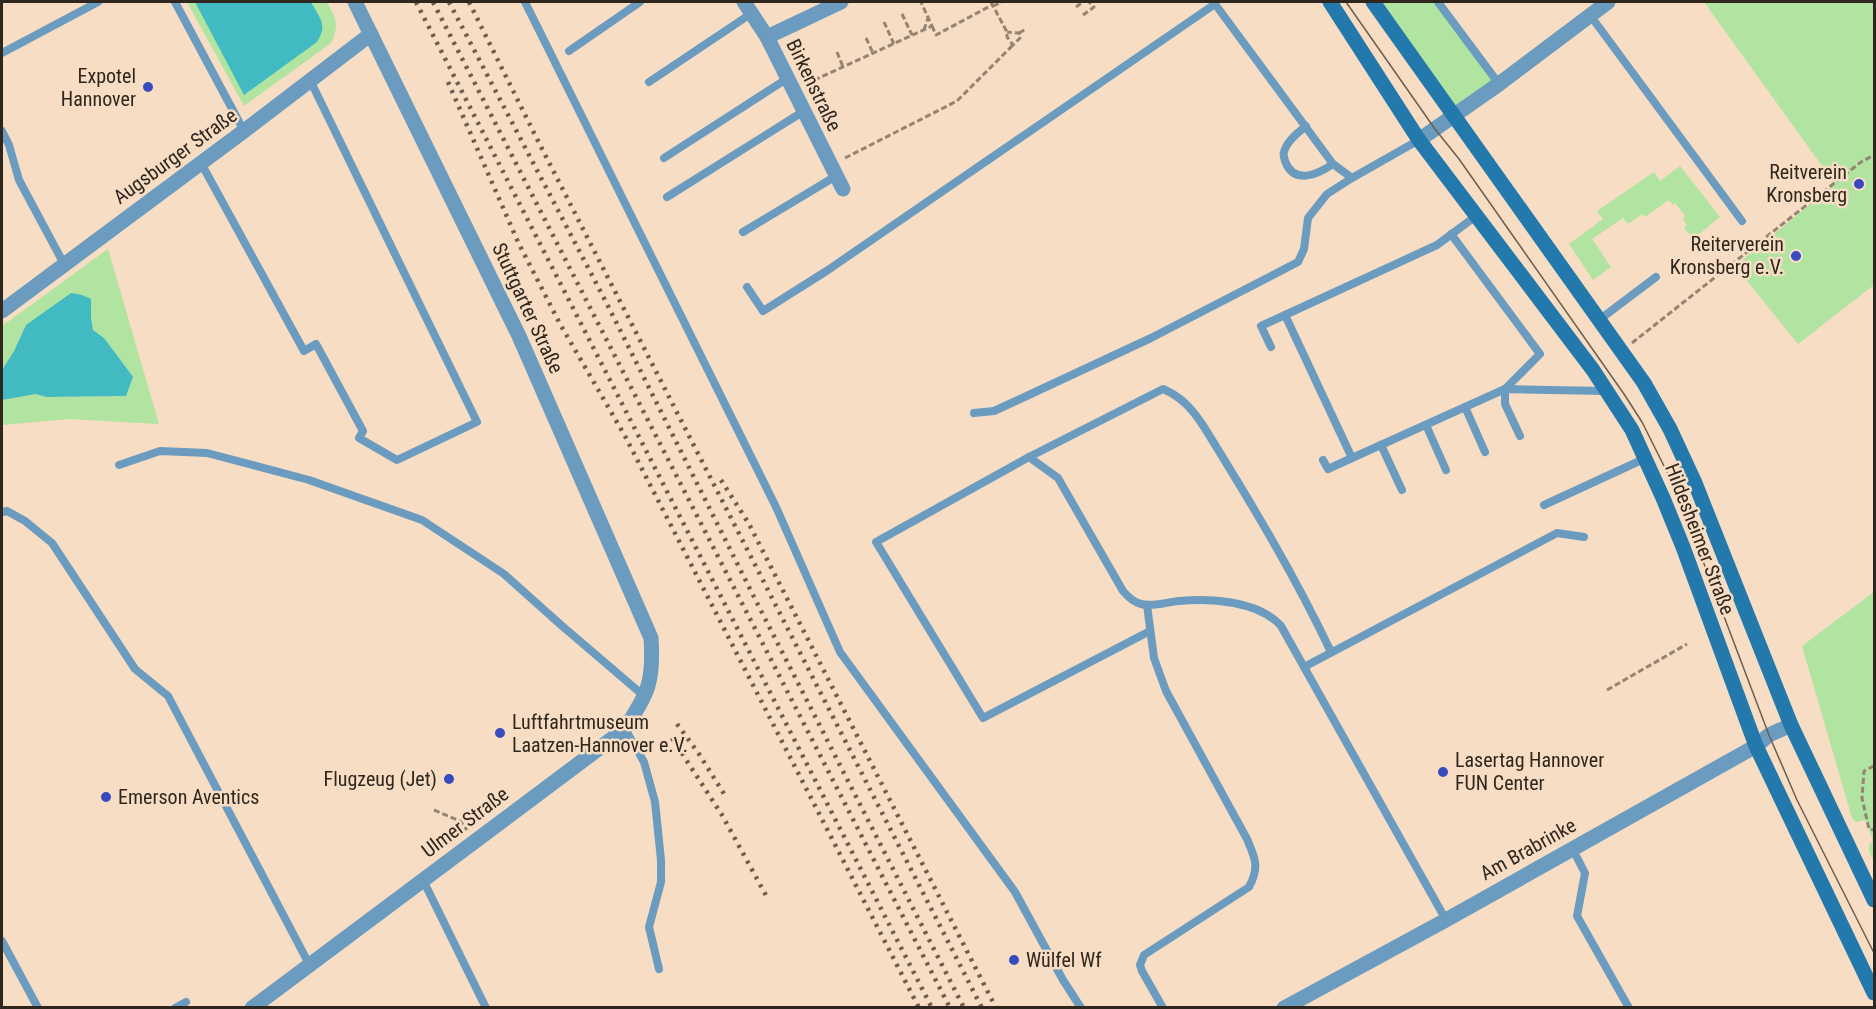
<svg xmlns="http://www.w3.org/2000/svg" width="1876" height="1009" font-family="'Roboto Condensed',sans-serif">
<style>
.green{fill:#b1e4a1}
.water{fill:#41bac1}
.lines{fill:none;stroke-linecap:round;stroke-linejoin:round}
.path{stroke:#958473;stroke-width:3;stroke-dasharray:6 3;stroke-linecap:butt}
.service{stroke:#6b9cbf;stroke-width:8}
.minor{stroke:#6b9cbf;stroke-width:15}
.secondary{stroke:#2378ac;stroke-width:15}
.tram{stroke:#6c5e50;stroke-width:1.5}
.rail{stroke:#6c5e50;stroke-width:4.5;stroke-dasharray:3 6;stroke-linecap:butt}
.poi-dot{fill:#374bbe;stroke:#f6ddc4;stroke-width:2}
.labels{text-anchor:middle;stroke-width:5;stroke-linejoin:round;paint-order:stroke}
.poi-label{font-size:20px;fill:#2f261d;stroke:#f6ddc4;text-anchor:end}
.street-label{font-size:20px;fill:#2f261d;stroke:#f6ddc4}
</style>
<rect width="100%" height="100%" fill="#f6ddc4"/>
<g class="green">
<path d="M187 2H327C336 19 340 24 331 43L244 106Z"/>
<polygon points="1378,2 1435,2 1494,83 1456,110"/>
<polygon points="1704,2 1874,2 1874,285 1798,344 1735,266 1835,184"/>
<polygon points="1680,166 1720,217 1693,239 1684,228 1687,225 1683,219 1685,216 1675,203 1673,205 1669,200 1645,217 1642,214 1628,224 1623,218 1592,239 1611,267 1593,280 1569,244 1603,219 1597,211 1654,172 1660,181"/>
<polygon points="108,249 159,424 69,419 2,425 2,400 36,394 46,397 126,396 104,338 93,330 91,317 91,299 26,325 14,351 2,370 2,326"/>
<polygon points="1874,592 1874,861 1869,852 1869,845 1873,841 1865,820 1856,822 1852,818 1802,646"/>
</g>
<g class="water">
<path d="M195 2H311C320 19 328 24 317 42L244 95Z"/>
<polygon points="71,293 82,295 91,299 91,317 93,330 104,338 133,377 126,396 46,397 36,394 2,400 2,370 14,351 26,325"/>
</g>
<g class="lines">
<g class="path">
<polyline points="991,2 1007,32 1007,37 1013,45 1021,37 1019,33 1007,32"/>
<polyline points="993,6 1002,2"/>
<polyline points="1076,7 1083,2"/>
<polyline points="902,14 912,35"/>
<polyline points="1083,15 1094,7 1089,2"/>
<polyline points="884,22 894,44"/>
<polyline points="932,26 936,35 992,5"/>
<polyline points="924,30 928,18"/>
<polyline points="1019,33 1026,29"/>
<polyline points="866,38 873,53"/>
<polyline points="837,52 843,67"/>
<polyline points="806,84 932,26 921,2"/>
<polyline points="845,158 957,101 1013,45"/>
<polyline points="1632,343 1861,162 1874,155"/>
<polyline points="1607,690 1687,644"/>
<polyline points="1874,766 1864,771 1862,798 1869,829 1874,830"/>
<polyline points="434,810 460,821 467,830"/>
</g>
<g class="service">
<polyline points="175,2 244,131"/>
<polyline points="525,2 776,507 840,652 1015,892 1063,980 1081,1008"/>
<polyline points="1438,2 1499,84"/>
<polyline points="1590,15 1742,221"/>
<polyline points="569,51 640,2"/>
<polyline points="2,53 98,2"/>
<polyline points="649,82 752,13"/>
<path d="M1306 126C1299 132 1290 138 1286 147 1283 152 1283 155 1285 161 1294 185 1317 175 1333 164"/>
<polyline points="2,131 9,145 19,180 64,264"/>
<polyline points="664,158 788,78"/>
<polyline points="201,163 304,351 316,344 363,431 359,438 397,460 477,422 310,80"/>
<polyline points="667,197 804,111"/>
<polyline points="1476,216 1437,245 1285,315 1352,458 1505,389 1605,391"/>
<polyline points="743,232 836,176"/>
<polyline points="1451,234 1540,354 1505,389 1505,404 1520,436"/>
<polyline points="747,287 763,311 828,270 1215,4 1333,164 1352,178 1419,140"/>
<polyline points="1599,320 1656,277"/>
<polyline points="1271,347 1261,326 1285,315"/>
<polyline points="1465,407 1485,452"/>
<polyline points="974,413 994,411 1018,400 1151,338 1298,262 1304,249 1308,218 1327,194 1352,178"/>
<polyline points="1426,425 1446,470"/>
<polyline points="1381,445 1402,490"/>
<path d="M1029 457 1058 478 1123 591C1128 597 1133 602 1141 604 1153 607 1167 602 1179 601 1211 598 1259 601 1281 626L1446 920"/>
<polyline points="1323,460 1328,469 1352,458"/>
<polyline points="119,465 160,451 207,453 309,480 422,520 504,574 561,625 644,696"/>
<polyline points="1544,505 1646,458"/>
<polyline points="2,512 7,511 25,521 52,543 135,669 168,696 309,964"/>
<path d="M1147 605 1154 658 1166 691 1247 839C1255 858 1260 867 1249 887L1144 955 1140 965 1142 971 1163 1008"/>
<path d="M1150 631 983 718 876 542 1029 457 1163 389C1182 397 1193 410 1204 427 1250 501 1294 574 1331 652"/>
<polyline points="1304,667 1557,533 1584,537"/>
<polyline points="625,729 644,762 655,802 661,860 661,882 649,927 659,969"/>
<polyline points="1572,848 1585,873 1577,916 1629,1008"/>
<polyline points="423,880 486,1008"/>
<polyline points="2,941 38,1008"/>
<polyline points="175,1008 186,1002"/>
</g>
<g class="minor">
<polyline points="744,2 767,37 843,189"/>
<polyline points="767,37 841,2"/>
<polyline points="1419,140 1499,84 1608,2"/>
<polyline points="2,311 244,131 371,34"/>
<path d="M252 1008 625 729C648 692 654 683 651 638L519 336 355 2"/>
<polyline points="1284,1008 1446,920 1756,746 1769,735 1791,725"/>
</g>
<g class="secondary">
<polyline points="1330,2 1419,140 1593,370 1632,430 1663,498 1683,547 1756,746 1874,993"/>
<polyline points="1373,2 1644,383 1670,429 1695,483 1791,725 1874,900"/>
</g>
<polyline class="tram" points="1346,2 1435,129 1459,159 1624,394 1642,422 1676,490 1769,735 1797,800 1874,953"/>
<g class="rail">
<polyline points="416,2 932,1008"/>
<polyline points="433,2 950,1008"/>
<polyline points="449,2 607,304 753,595 964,1008"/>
<polyline points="469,2 540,145 982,1008"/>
<polyline points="448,82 518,242 560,324 625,436 919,1008"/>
<polyline points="721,480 749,524 996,1008"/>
<polyline points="677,724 699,754 726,797"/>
<polyline points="672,738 722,815 768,899"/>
</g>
</g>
<g class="poi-dot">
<circle cx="148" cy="87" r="6"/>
<circle cx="1859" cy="184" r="6"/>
<circle cx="1796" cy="256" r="6"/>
<circle cx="500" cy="733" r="6"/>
<circle cx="1443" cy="772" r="6"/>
<circle cx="449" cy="779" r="6"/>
<circle cx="106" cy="797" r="6"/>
<circle cx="1014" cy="960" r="6"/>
</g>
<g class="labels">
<g class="poi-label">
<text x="136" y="83">Expotel<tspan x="136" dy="23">Hannover</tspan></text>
<text x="1847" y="179">Reitverein<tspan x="1847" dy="23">Kronsberg</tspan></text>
<text x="1784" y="251">Reiterverein<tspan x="1784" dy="23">Kronsberg e.V.</tspan></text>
<text x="512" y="729" text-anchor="start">Luftfahrtmuseum<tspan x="512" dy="23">Laatzen-Hannover e.V.</tspan></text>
<text x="1455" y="767" text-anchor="start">Lasertag Hannover<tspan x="1455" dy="23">FUN Center</tspan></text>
<text x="437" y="786">Flugzeug (Jet)</text>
<text x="118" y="804" text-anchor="start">Emerson Aventics</text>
<text x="1026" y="967" text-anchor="start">Wülfel Wf</text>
</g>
<g class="street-label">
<text transform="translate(814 85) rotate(64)" y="7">Birkenstraße</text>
<text transform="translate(175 156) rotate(-36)" y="7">Augsburger Straße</text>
<text transform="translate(528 308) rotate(65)" y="7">Stuttgarter Straße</text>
<text transform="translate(1700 539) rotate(69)" y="7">Hildesheimer Straße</text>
<text transform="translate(465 822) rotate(-37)" y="7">Ulmer Straße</text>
<text transform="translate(1528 849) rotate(-29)" y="7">Am Brabrinke</text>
</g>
</g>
<rect width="1876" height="1009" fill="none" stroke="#2f261d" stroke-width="6"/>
</svg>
